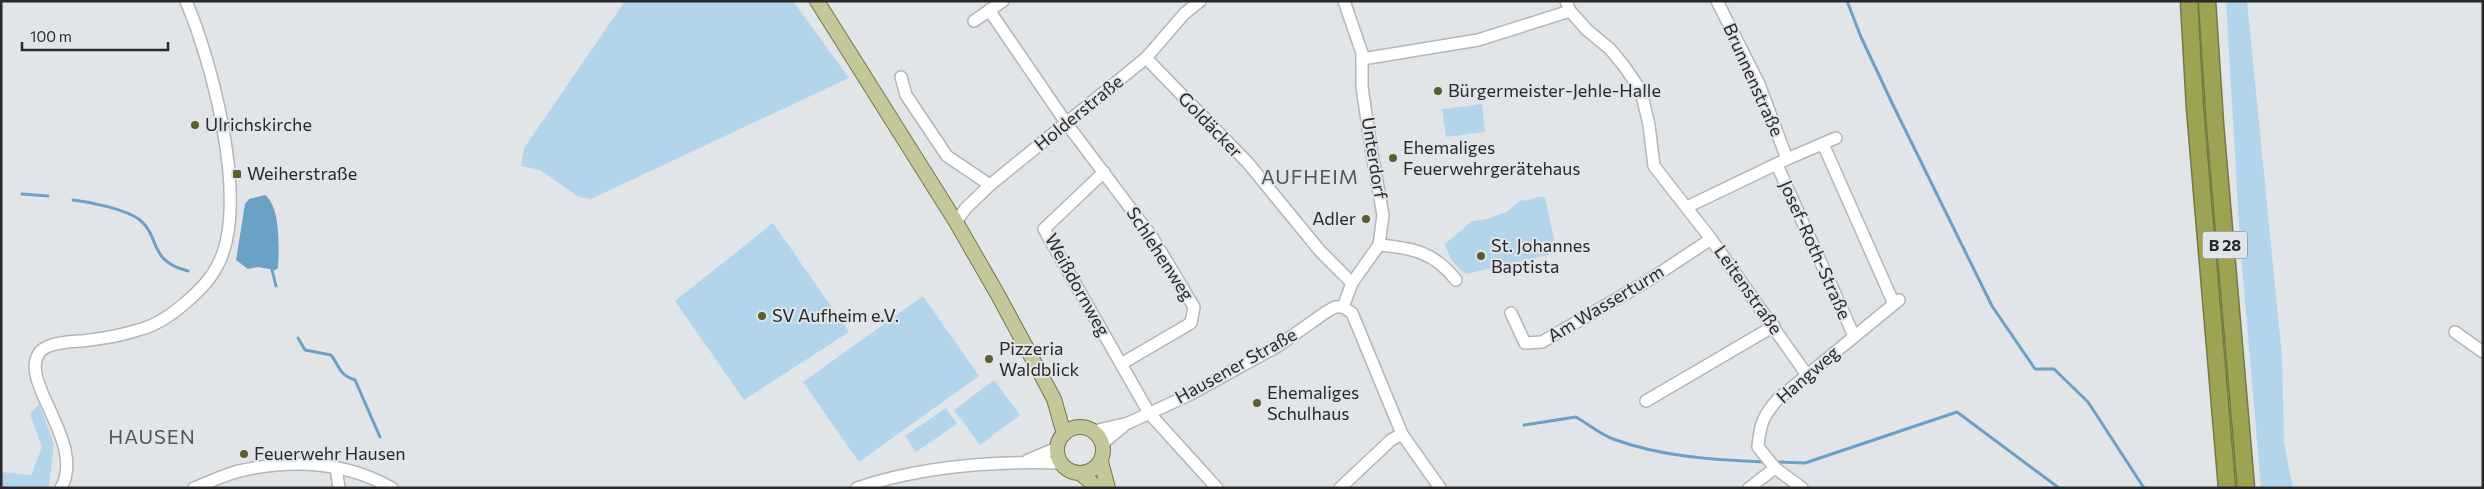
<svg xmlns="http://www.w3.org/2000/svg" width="2484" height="489" font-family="Commissioner,sans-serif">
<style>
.green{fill:#b3d5ec}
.water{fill:#6aa1c4}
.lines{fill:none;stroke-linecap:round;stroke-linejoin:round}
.stream{stroke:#6aa1c4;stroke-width:3}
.minor-casing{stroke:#b3b6b9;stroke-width:14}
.major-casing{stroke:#747845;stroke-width:16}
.highway-casing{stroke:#747845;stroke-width:19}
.minor{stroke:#fff;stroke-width:11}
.major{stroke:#c4c898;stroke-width:14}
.highway{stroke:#9da353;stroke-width:16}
.poi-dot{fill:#5b5f2c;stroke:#e2e5e8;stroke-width:2}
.labels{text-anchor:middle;stroke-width:4;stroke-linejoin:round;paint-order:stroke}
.shield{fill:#e2e5e8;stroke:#606163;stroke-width:1}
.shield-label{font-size:16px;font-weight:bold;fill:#28292a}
.street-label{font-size:18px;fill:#28292a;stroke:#e2e5e8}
.poi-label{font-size:18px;fill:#28292a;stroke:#e2e5e8;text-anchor:start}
.quarter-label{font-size:20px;letter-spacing:1px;fill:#535658;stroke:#e2e5e8}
</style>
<rect width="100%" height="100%" fill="#e2e5e8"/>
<g class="green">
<polygon points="625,1 793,1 849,78 591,199 579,197 540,170 521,166 524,148"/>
<polygon points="2226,1 2247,1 2282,356 2284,443 2293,488 2261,488 2240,243"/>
<polygon points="1482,104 1485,132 1446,137 1442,109"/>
<path d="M1537 197H1545L1557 253 1466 274C1454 266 1449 257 1445 244L1472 221 1488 219 1508 211 1522 199 1525 201Z"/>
<polygon points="773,223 849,332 744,400 675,301"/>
<polygon points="923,296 979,376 859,462 803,382"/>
<polygon points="994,380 1020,415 980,445 954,410"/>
<polygon points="39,404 54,444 49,485 47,488 1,488 1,472 31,475 42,447 30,414"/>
<polygon points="946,408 957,424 916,452 905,436"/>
</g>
<path class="water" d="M265 195C281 207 279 249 278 268L275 270 258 267 248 269 236 260 245 204 249 199Z"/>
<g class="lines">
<g class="stream">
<polyline points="1847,1 1861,37 1893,105 1992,306 2035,369 2054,369 2088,402 2144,488"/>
<polyline points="22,194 48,196"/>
<path d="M73 200C90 202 126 209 140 220 161 238 148 261 188 271"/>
<polyline points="272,270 276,286"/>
<path d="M298 338 305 350 331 355C340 367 339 375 355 380L380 437"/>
<path d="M1524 425 1576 417C1588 424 1600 434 1613 439 1662 457 1715 460 1767 462"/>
<polyline points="1775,462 1805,463 1957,412 2059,488"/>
</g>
<g class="minor-casing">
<g id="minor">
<polyline points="1566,1 1570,11 1587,30 1610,49 1624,66 1641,91 1649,125 1654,166 1711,239 1807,375"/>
<polyline points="1717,1 1759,84 1787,159"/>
<polyline points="989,10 1067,124 1152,237 1194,307 1191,323 1121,364"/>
<polyline points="974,21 1003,1"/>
<polyline points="1146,58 1248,163 1320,251 1352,283"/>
<polyline points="1362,59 1478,40 1570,11"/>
<polyline points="901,77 906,95 947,156 990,185"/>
<polyline points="1823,144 1894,304"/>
<polyline points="1777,165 1854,336"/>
<polyline points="1104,172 1044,229 1149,413 1217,488"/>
<polyline points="1687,207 1787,159 1836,138"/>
<polyline points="956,222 966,208 990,185 1146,58 1184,14 1200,1"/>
<path d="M1379 245C1413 248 1434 252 1456 280"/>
<polyline points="1343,307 1352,283 1379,245 1383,215 1371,148 1362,87 1362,53 1344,1"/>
<polyline points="1343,307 1352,313 1402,434 1440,488"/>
<polyline points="1511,313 1525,343 1542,342 1646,282 1711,239"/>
<polyline points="2455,332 2483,352"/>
<polyline points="1646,401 1774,326"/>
<polyline points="1094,431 1124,424"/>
<polyline points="1103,443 1126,424 1189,395 1278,346 1326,312 1335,307 1343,307"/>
<polyline points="1028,460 1057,448"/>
<polyline points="336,468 339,488"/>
<path d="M1775 468 1758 447C1760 424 1763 416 1778 399L1899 300"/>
<path d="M61 488C86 444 21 384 38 355 40 350 44 348 49 346 62 341 77 342 90 340 106 338 123 335 138 330 155 326 170 316 184 304 199 291 213 278 221 258 247 195 212 62 186 1"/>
<path d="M194 488C210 482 227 473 244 470 295 459 346 462 392 488"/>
<path d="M857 488C922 466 992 461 1061 463"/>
<polyline points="1340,488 1391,440 1402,434"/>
<polyline points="1749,488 1775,468 1802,488"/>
</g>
</g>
<g class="major-casing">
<g id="major">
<polyline points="817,1 956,222 998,295 1054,399 1064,434"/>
<circle cx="1080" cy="450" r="23"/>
<polyline points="1101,462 1108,488"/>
<polyline points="1081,474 1098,488"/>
</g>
</g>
<g class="highway-casing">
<g id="highway">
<polyline points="2189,1 2195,108 2227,488"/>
<polyline points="2207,1 2215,124 2246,488"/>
</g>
</g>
<use href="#minor" class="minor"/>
<use href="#major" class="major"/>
<use href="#highway" class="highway"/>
</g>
<g class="poi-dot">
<circle cx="1438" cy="91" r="5"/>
<circle cx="195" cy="125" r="5"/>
<circle cx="1393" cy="158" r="5"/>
<rect x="232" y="169" width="10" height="10" rx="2.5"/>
<circle cx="1366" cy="219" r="5"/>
<circle cx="1481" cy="256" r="5"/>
<circle cx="762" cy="316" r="5"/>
<circle cx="989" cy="359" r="5"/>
<circle cx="1257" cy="403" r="5"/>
<circle cx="244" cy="454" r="5"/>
</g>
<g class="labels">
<rect class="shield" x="2202.5" y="231.5" width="45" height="27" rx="4"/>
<g class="shield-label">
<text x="2225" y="251">B 28</text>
</g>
<g class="street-label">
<text transform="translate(1753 80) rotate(66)" y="6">Brunnenstraße</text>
<text transform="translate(1079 113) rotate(-39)" y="6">Holderstraße</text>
<text transform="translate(1210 125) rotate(46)" y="6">Goldäcker</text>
<text transform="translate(1374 158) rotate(81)" y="6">Unterdorf</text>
<text transform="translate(1815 250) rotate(66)" y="6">Josef-Roth-Straße</text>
<text transform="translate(1160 254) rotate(57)" y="6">Schlehenweg</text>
<text transform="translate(1077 285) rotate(61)" y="6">Weißdornweg</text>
<text transform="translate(1748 290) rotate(55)" y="6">Leitenstraße</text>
<text transform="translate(1606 304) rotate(-31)" y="6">Am Wasserturm</text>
<text transform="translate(1236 366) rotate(-29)" y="6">Hausener Straße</text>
<text transform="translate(1808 375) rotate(-41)" y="6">Hangweg</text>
</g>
<g class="poi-label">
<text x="1448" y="97">Bürgermeister-Jehle-Halle</text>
<text x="205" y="131">Ulrichskirche</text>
<text x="1403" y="154">Ehemaliges<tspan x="1403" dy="21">Feuerwehrgerätehaus</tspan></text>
<text x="247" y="180">Weiherstraße</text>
<text x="1356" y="225" text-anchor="end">Adler</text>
<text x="1491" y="252">St. Johannes<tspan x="1491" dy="21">Baptista</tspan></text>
<text x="772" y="322">SV Aufheim e.V.</text>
<text x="999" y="355">Pizzeria<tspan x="999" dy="21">Waldblick</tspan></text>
<text x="1267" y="399">Ehemaliges<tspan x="1267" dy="21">Schulhaus</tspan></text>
<text x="254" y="460">Feuerwehr Hausen</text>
</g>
<g class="quarter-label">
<text x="1310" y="184">AUFHEIM</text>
<text x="152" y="444">HAUSEN</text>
</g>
</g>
<rect width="2484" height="489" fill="none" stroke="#28292a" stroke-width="5"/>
<path d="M22 42v8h146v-8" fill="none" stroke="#28292a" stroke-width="2.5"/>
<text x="30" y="42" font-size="15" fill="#28292a" stroke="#e2e5e8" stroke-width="4" paint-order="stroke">100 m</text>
</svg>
